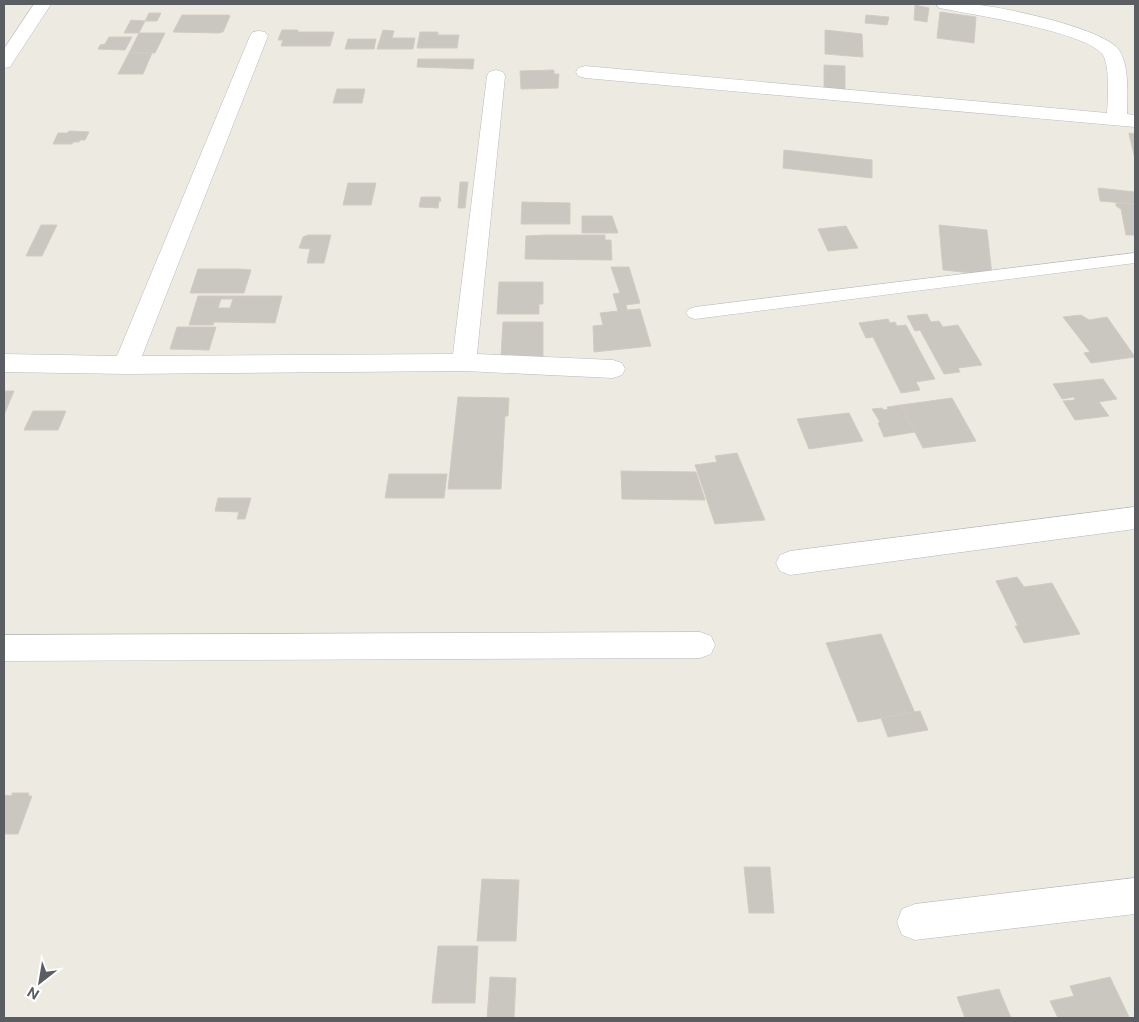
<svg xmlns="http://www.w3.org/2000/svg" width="1139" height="1022" font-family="'Public Sans',sans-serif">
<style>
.building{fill:#cac7c1;stroke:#d2ccc0;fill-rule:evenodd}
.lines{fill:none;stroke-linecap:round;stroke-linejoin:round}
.service-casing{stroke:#b7babe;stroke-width:1}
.minor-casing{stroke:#b7babe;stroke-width:1}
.service{fill:#fff;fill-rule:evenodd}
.minor{fill:#fff;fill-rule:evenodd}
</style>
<rect width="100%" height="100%" fill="#edebe1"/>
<g class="building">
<polygon points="915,5 929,8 927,22 914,20"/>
<polygon points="940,12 976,17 974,43 937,38"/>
<polygon points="149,13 161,13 157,21 145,21"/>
<polygon points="182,15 229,15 230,16 223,32 218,33 173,32"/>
<polygon points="866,15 889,17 887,25 865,23"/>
<polygon points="131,20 145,21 139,33 124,33"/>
<polygon points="282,30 298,30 298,32 334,32 330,46 281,46 283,40 278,40"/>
<polygon points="383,30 394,31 392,38 415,38 413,49 377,49"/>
<polygon points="825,30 862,34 863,57 825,54"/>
<polygon points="420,32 438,32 438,35 459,35 457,48 417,48"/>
<polygon points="139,33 165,33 155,53 129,53"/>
<polygon points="109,37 132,37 125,50 98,49 100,45 105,44"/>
<polygon points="348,39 376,39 374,49 345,49"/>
<polygon points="129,53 152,53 143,74 118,74"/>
<polygon points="418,59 474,59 473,69 417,67"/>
<polygon points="824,65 845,66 845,90 824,88"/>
<polygon points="554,70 554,74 559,74 558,88 521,89 520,71"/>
<polygon points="337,89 365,89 362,103 333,103"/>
<polygon points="69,131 89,132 85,140 80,140 79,142 73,142 72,144 53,144 58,133 67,133"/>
<polygon points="1129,133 1135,134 1135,159 1129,134"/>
<polygon points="784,150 872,160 872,178 783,168"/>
<polygon points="460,182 468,182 465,208 458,208"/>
<polygon points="348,183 376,183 371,205 343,205"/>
<polygon points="1098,188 1135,192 1135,204 1100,201"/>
<polygon points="421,197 440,197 441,201 439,201 438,208 419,207"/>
<polygon points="522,202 570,203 570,224 521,224"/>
<polygon points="1116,203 1135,204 1135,235 1126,235 1121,209 1116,206"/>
<polygon points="582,216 612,216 618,233 582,233"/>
<polygon points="41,225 57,225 42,256 26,256"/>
<polygon points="939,225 987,230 992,275 943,270"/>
<polygon points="846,226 858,248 828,251 818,229"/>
<polygon points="308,235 331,235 324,263 307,263 310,249 299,248 303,237"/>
<polygon points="545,235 605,235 605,240 611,240 612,260 525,259 526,236"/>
<polygon points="611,267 629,267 640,303 626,305 627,310 640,309 651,346 594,352 593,326 603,325 600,313 618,311 613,294 620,293"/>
<polygon points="198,269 239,269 251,270 244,293 190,293"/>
<polygon points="499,282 543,282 543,304 539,304 539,314 497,314"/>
<path d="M198 296H282L275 323 214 322 213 325H189ZM221 299H233L230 308H218Z"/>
<polygon points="927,314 931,322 939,321 943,327 958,325 982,365 958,368 960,372 944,374 920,330 915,331 907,316"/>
<polygon points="1081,315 1089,320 1107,317 1135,357 1091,363 1084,353 1090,352 1063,317"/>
<polygon points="888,319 890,323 895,322 897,326 906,325 935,379 916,382 920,390 901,393 873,337 866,338 859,323"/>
<polygon points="503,322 543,322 543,359 501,356"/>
<polygon points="177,327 216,327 209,350 170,349"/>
<polygon points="1103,379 1117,399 1099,402 1109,416 1075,420 1063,401 1075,400 1074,397 1062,399 1053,384"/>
<polygon points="4,391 14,391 4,415"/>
<polygon points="458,397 509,398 508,416 505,416 501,489 448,489"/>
<polygon points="952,398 976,441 923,448 901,405"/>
<polygon points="901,405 915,432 884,437 878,423 880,422 872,409 882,408 884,410 888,409 887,407"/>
<polygon points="33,411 66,411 58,430 24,430"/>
<polygon points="849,413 863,441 809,449 797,419"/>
<polygon points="737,453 765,520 715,524 695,465 717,462 715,456"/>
<polygon points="621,471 696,472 705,500 622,499"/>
<polygon points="389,474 447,474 444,498 385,498"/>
<polygon points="218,498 251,498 245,519 237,519 239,512 215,511"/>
<polygon points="1017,577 1024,587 1052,583 1080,634 1024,643 1015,626 1018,626 996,581"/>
<polygon points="881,634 915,713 858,722 826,643"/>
<polygon points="920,711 928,730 888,737 881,718"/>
<polygon points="12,793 29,793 28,796 32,796 18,834 4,834 4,795 12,796"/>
<polygon points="744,867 770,867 774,913 749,913"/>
<polygon points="482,879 519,880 516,941 477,941"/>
<polygon points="438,946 478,946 475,1003 432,1003"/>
<polygon points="490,977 516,978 514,1018 487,1018"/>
<polygon points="1110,977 1129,1017 1058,1018 1050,1001 1074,996 1070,986"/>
<polygon points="999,989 1011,1018 965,1018 957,997"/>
</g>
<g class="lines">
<g class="service-casing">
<polygon id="service" points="1135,253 1135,263 695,319 689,317 686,313 689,309 695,307"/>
</g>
<g class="minor-casing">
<g id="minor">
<polygon points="34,4 51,4 10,67 4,68 4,49"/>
<path d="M936 4C947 3 960 3 971 4 999 6 1104 28 1119 50 1130 67 1127 96 1127 114L1135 115V127L585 78 578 76 576 72 578 68 585 66 1107 113C1108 99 1110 66 1103 55 1088 32 974 15 945 9L939 8Z"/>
<polygon points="259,31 265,32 268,36 142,356 453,354 487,76 489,72 496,70 503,72 505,76 477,354 613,360 622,363 625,369 622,375 613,378 464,371 126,374 4,372 4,354 117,356 250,36 253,32"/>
<polygon points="1135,507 1135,529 790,575 780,571 776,563 780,555 790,551"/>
<polygon points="700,632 711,636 715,645 711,654 700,658 4,661 4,635"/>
<polygon points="1135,878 1135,914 915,940 902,935 897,922 902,909 915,904"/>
</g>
</g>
<use href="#service" class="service"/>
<use href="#minor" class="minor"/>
</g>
<rect width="1139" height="1022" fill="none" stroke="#5a5e63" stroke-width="10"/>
<g transform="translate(40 982) rotate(211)" stroke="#ffffff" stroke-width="4" paint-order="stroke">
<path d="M0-4L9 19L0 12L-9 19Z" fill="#5a5e63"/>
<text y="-8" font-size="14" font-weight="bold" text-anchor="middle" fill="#5a5e63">N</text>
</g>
</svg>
